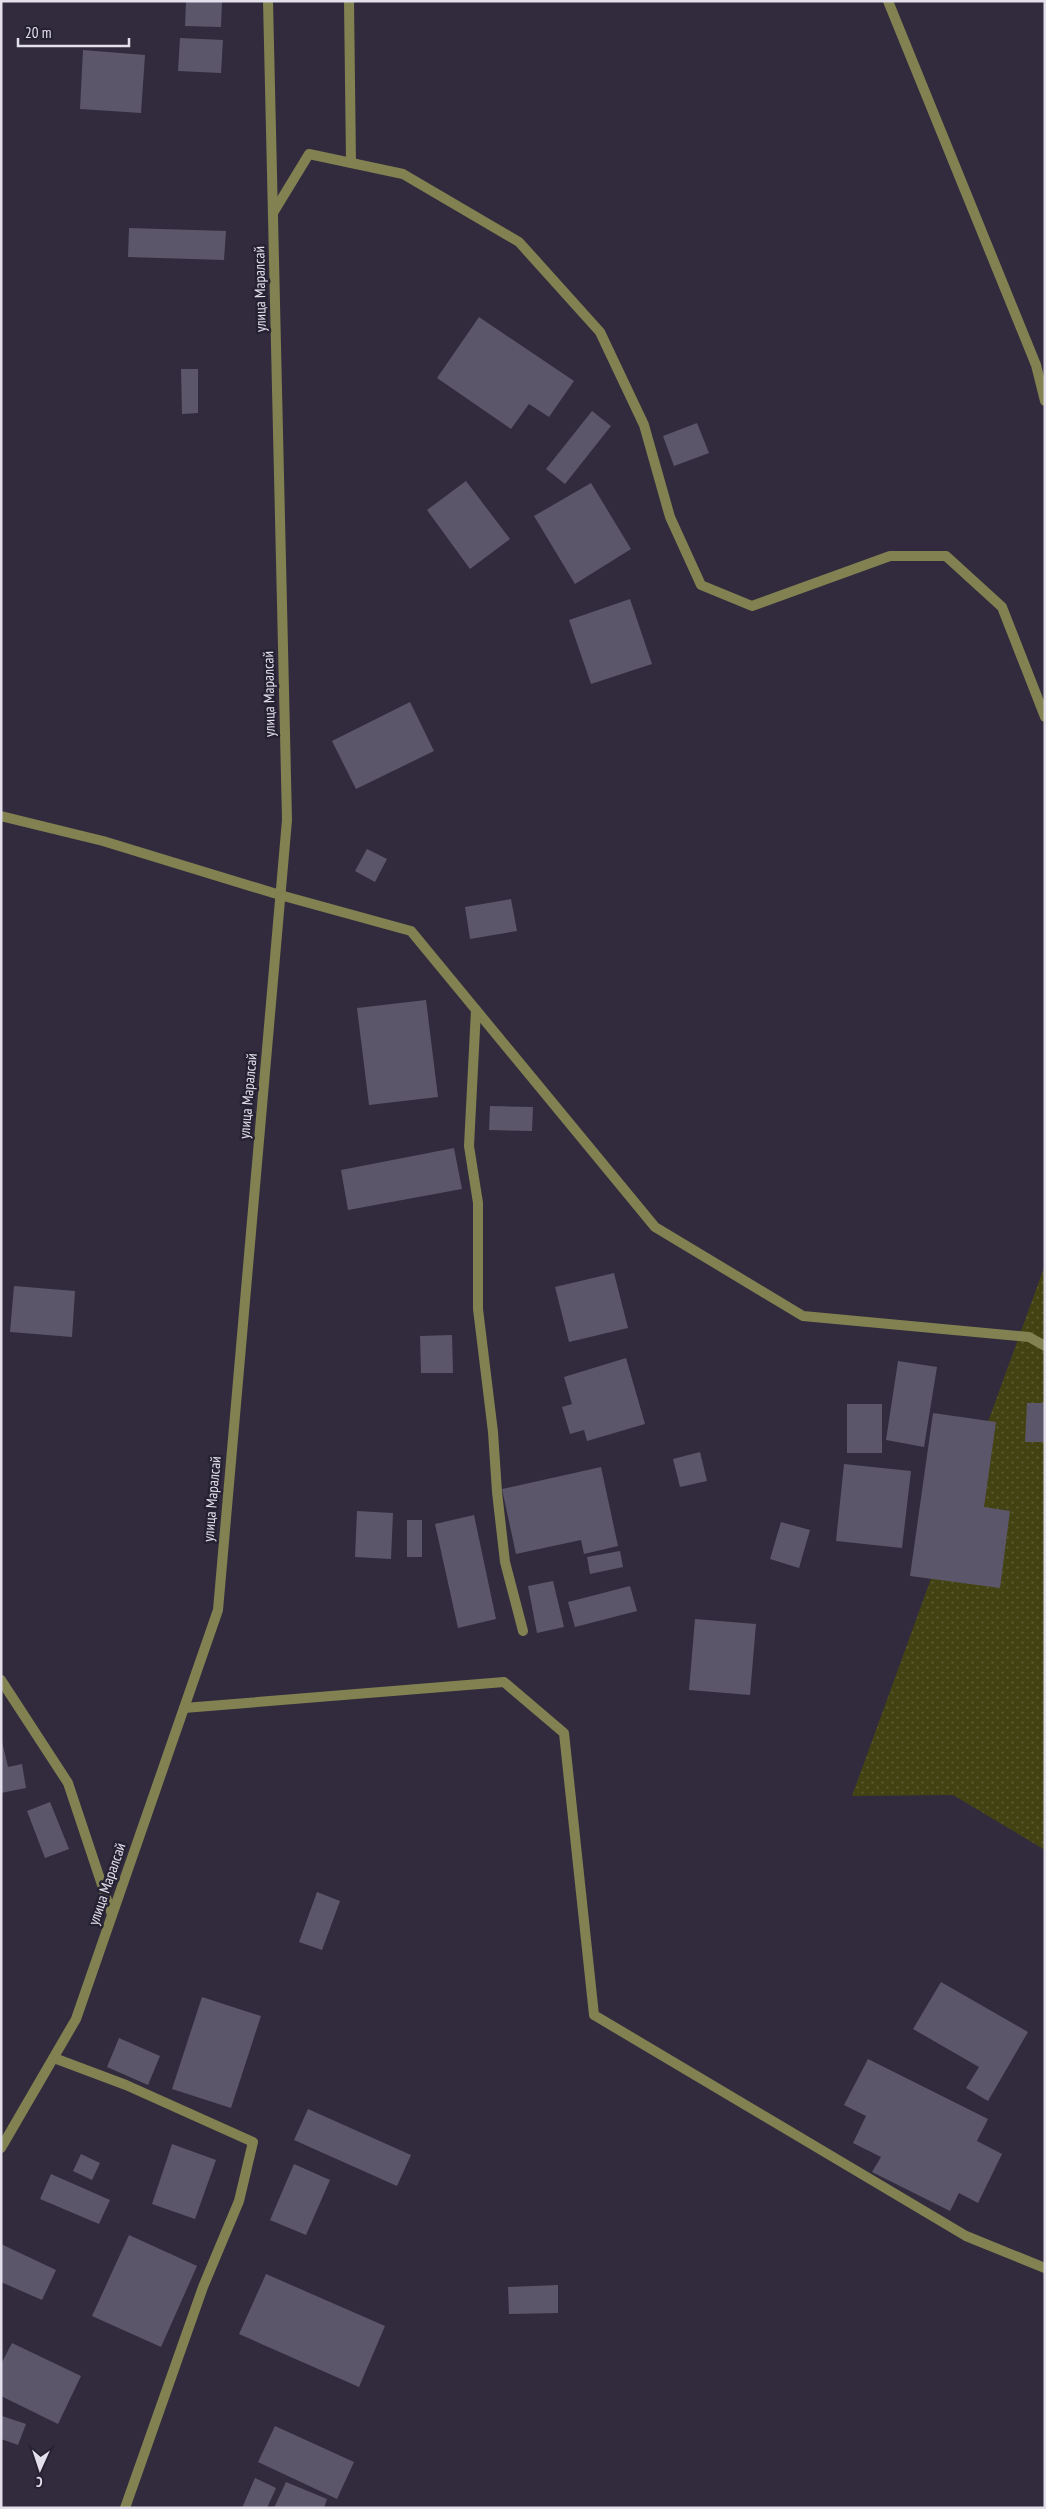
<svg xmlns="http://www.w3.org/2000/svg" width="1046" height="2509" font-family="'PT Sans Narrow',sans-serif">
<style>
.grass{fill:url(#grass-dots)}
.building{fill:#5c566a}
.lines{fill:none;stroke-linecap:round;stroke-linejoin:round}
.service{stroke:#818151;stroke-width:10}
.minor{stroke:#818151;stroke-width:10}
.tertiary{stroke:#818151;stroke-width:10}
.labels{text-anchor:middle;stroke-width:5;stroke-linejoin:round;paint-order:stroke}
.street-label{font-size:15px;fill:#e3e0ec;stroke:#272233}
</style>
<defs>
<pattern id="grass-dots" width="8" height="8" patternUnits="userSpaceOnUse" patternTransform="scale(1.25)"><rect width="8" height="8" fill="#424212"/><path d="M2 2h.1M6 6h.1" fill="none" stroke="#5d5d35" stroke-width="1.8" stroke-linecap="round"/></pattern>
</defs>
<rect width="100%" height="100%" fill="#312b3d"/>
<polygon class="grass" points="1045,1265 1045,1850 953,1795 852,1796"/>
<g class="building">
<polygon points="186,2 222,2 221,27 185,26"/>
<polygon points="180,38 223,40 221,73 178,71"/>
<polygon points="83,50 145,55 141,113 80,109"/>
<polygon points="129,228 226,231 224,260 128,257"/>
<polygon points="479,317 574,381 549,417 529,404 511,429 437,378"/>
<polygon points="181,369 198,369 198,413 182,414"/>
<polygon points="592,411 611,426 565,484 546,469"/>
<polygon points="697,423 709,453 674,466 663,436"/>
<polygon points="466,481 510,539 470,569 427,510"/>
<polygon points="591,483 631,549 575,584 534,516"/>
<polygon points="630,599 652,664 591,684 569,620"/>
<polygon points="410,702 434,751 356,789 332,741"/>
<polygon points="367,849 387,859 375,882 355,871"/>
<polygon points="511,899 517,931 470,939 465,907"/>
<polygon points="426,1000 438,1097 369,1105 357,1008"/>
<polygon points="490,1106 533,1107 532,1131 489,1130"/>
<polygon points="454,1148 462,1189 348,1210 341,1170"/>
<polygon points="614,1273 628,1328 569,1342 555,1287"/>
<polygon points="14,1286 75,1291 72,1337 10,1332"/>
<polygon points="452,1335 453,1373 421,1373 420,1336"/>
<polygon points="626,1358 645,1424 587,1441 584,1430 570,1434 562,1407 572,1404 564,1377"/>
<polygon points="898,1361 937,1367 924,1447 886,1440"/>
<polygon points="1027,1403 1045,1403 1045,1442 1025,1442"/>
<rect x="847" y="1404" width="35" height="49"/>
<polygon points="933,1413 996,1422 984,1507 1010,1511 1000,1588 910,1576"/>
<polygon points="700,1452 707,1481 680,1487 673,1459"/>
<polygon points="844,1464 911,1471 902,1548 836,1541"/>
<polygon points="601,1467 618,1546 584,1554 581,1540 516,1554 502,1489"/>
<polygon points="357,1511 393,1513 391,1559 355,1557"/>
<polygon points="474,1515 496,1619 458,1628 435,1524"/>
<rect x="407" y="1520" width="15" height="37"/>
<polygon points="781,1522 810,1530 799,1568 770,1559"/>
<polygon points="620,1551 623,1567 590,1574 587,1557"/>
<polygon points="553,1581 564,1627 537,1633 528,1586"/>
<polygon points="630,1586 637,1611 575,1627 568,1602"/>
<polygon points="695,1619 756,1624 750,1695 689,1690"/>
<polygon points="1,1737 8,1767 22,1764 26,1788 1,1793"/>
<polygon points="50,1802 69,1849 45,1858 27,1811"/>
<polygon points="317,1892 340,1901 322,1950 299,1942"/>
<polygon points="941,1982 1028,2032 988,2101 966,2088 979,2067 913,2029"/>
<polygon points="202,1997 261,2016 231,2108 172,2089"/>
<polygon points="119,2038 160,2056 148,2085 107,2067"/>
<polygon points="868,2059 988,2119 977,2141 1002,2154 978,2203 959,2193 950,2211 872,2172 881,2157 853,2143 866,2116 844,2105"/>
<polygon points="308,2109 411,2155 397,2186 294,2140"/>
<polygon points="172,2144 216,2160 195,2219 152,2204"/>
<polygon points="81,2154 100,2163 92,2180 73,2171"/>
<polygon points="294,2164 330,2180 306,2235 270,2220"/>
<polygon points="51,2174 110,2200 99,2224 40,2199"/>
<polygon points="129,2235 197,2266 161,2347 92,2316"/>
<polygon points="1,2244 56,2270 42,2300 1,2282"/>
<polygon points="266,2274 385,2326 359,2387 239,2334"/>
<polygon points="558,2285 558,2313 509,2314 508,2287"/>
<polygon points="12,2343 81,2376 58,2424 1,2396 1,2364"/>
<polygon points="2,2416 26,2424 18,2445 1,2439"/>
<polygon points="275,2426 354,2462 337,2499 258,2462"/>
<polygon points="255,2478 276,2488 267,2508 242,2508"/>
<polygon points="286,2482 327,2499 324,2508 274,2508"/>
</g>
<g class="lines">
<polyline class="service" points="184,1708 504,1682 564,1733 594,2015 966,2236 1045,2268"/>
<g class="minor">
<polyline points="349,1 351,163"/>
<polyline points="888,1 1036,365 1045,401"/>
<polyline points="273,213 309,154 403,174 519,242 600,332 644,425 670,517 701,585 752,606 890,556 946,556 1002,607 1045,717"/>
<polyline points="1,816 103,841 280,895 411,931 655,1227 803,1316 1029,1337 1045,1346"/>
<polyline points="476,1010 469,1146 478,1203 478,1309 493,1432 497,1492 505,1562 523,1631"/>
<polyline points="1,1680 68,1783 112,1915"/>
<polyline points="54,2058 126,2085 253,2142 239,2201 203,2287 125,2508"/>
</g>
<polyline class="tertiary" points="1,2148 76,2019 218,1610 287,820 268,1"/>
</g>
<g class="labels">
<g class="street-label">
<text transform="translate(260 289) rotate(-91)" y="5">улица Маралсай</text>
<text transform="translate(269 694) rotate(-91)" y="5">улица Маралсай</text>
<text transform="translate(248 1096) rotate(-85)" y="5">улица Маралсай</text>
<text transform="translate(212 1499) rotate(-85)" y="5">улица Маралсай</text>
<text transform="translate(107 1884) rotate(-71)" y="5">улица Маралсай</text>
</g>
</g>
<rect width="1046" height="2509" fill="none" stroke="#e3e0ec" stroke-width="5"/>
<g transform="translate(40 2469) rotate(183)" stroke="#272233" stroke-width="4" paint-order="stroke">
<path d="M0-4L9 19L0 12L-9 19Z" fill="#e3e0ec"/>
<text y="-8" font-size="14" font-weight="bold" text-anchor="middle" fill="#e3e0ec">С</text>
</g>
<path d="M18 38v8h111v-8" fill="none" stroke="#e3e0ec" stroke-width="2.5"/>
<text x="25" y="38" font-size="15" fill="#e3e0ec" stroke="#272233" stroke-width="4" paint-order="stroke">20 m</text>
</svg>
